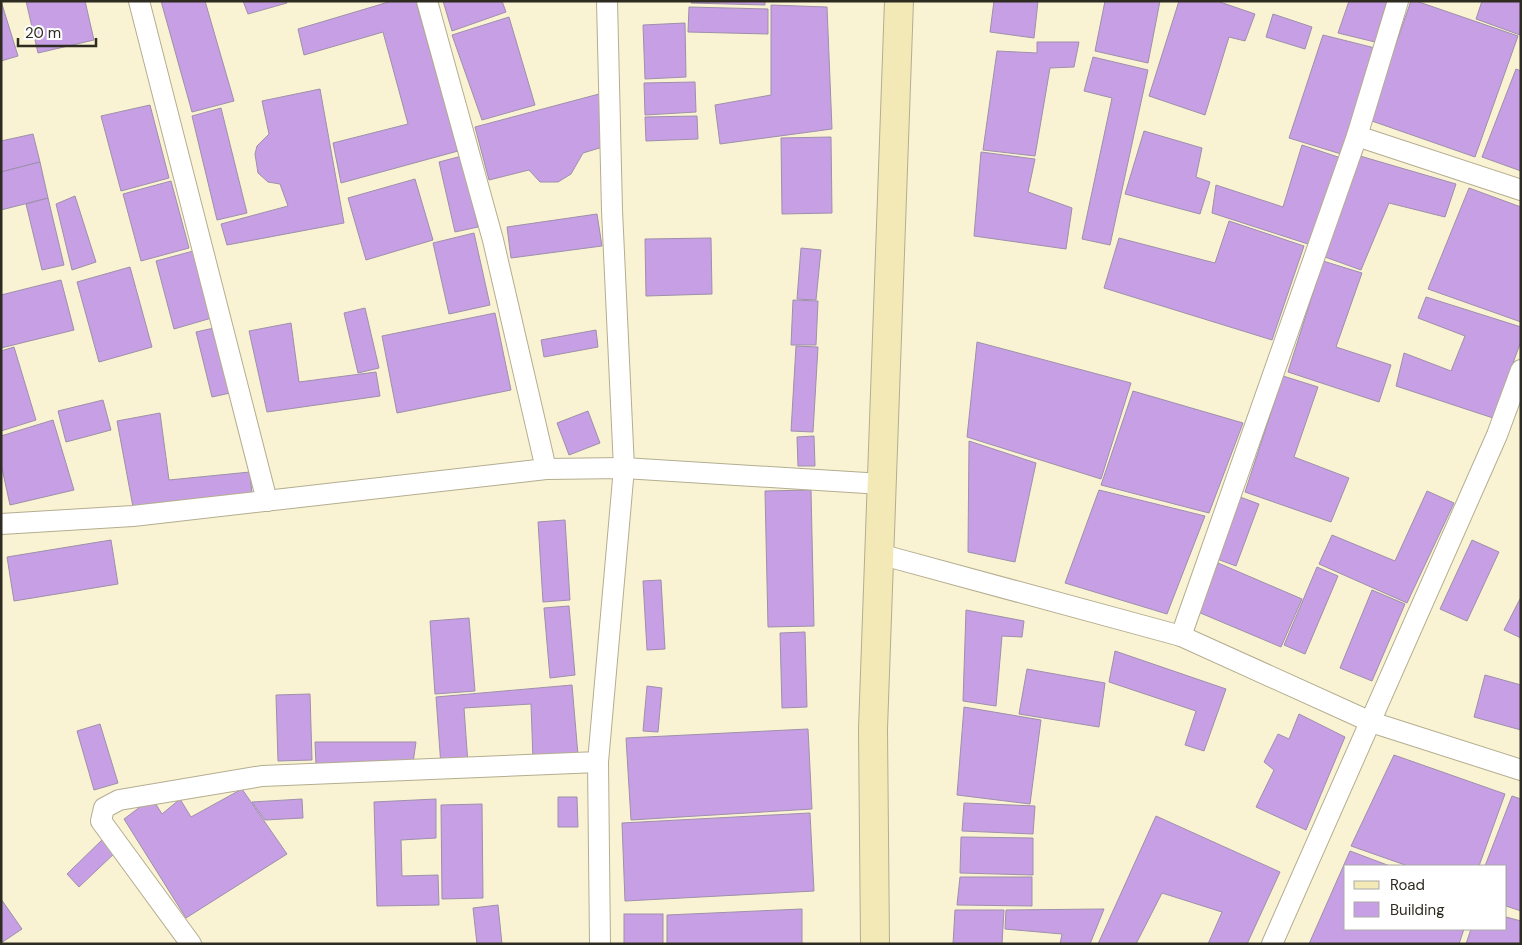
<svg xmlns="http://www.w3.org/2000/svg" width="1522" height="945" font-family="'DM Sans',sans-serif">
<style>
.building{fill:#c79fe5;stroke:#9e90aa}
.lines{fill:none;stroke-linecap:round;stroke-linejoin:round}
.minor-casing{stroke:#b4ad90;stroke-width:22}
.secondary-casing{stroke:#b4ad90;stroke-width:30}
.minor{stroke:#fff;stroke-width:20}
.secondary{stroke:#f2e9b7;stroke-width:28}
</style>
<rect width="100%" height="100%" fill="#f9f2d3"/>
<g class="building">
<polygon points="1,1 18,56 1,61"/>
<polygon points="26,1 85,1 94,40 38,53"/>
<polygon points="161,1 205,1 234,101 192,112"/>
<polygon points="243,1 286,1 287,3 248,14"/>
<polygon points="392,1 416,1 458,151 341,183 333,143 408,124 383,32 304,55 298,29"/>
<polygon points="443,1 502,1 506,12 452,31"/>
<polygon points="692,1 765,1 765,5 691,3"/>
<polygon points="994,1 1038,1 1034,38 990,32"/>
<polygon points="1105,1 1160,1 1148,63 1095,51"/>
<polygon points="1179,1 1217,1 1255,14 1245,41 1229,37 1205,115 1149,96"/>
<polygon points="1349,1 1387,1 1375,42 1338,33"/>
<polygon points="1411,1 1416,1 1518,36 1475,157 1369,120"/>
<polygon points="1482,1 1521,1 1520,35 1476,19"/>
<polygon points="771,5 827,7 832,129 720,144 715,105 771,95"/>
<polygon points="689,7 768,9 768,34 688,32"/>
<polygon points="1273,14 1312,27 1305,49 1266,37"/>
<polygon points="509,17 535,105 482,120 452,35"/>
<polygon points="685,23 686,77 645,79 643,25"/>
<polygon points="1323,35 1375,48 1341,154 1289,138"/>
<polygon points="1037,42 1079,42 1074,67 1050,68 1035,156 983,150 997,51 1037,53"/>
<polygon points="1093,57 1148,70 1110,245 1082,239 1112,98 1084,91"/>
<polygon points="1516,69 1521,71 1521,171 1482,157"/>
<polygon points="695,82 696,112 645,115 644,83"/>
<polygon points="320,89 344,223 227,245 221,224 288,206 280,184 268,182 258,173 255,154 257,146 269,134 262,101"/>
<polygon points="599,94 606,146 583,153 571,174 558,182 540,182 529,170 489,180 475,127"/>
<polygon points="150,105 169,178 121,191 101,116"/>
<polygon points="221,108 247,213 217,220 192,116"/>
<polygon points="697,116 698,139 646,141 645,117"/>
<polygon points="1144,131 1202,148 1196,177 1210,182 1200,214 1125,194"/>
<polygon points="33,134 40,162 1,172 1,141"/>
<polygon points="831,137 832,213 782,214 781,138"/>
<polygon points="1302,145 1341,158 1311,245 1212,213 1216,185 1283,207"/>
<polygon points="981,152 1035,159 1028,192 1072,208 1066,249 974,236"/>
<polygon points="462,156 478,227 455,232 439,162"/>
<polygon points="1360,156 1456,184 1445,217 1389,203 1361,270 1325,257"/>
<polygon points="40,162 48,198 1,210 1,172"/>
<polygon points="415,179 433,240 366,260 348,198"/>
<polygon points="171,181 189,248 141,261 123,194"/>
<polygon points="1469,188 1521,207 1521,322 1428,289"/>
<polygon points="75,196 96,262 72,270 56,204"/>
<polygon points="48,198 64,265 42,270 26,204"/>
<polygon points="597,214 602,246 511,258 507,227"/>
<polygon points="1229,221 1304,246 1272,340 1104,288 1119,238 1215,263"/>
<polygon points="474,233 490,305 449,314 433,243"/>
<polygon points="711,238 712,294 646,296 645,239"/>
<polygon points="801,248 821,250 816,300 797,299"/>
<polygon points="197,250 215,317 174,329 156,261"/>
<polygon points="1323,261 1362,273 1336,347 1391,365 1379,402 1288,372"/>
<polygon points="130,267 152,347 99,362 77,282"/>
<polygon points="61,280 74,330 1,348 1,295"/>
<polygon points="1426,297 1521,327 1521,341 1493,418 1396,386 1404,353 1451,371 1465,336 1418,318"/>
<polygon points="793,300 818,301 816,345 791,345"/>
<polygon points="365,308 379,368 358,373 344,313"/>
<polygon points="495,313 511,390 397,413 382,336"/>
<polygon points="291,323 299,382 376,372 380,396 267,412 249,331"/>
<polygon points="214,328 230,393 212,397 196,332"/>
<polygon points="596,330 598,347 544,357 541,340"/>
<polygon points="977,342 1131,383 1101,479 967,437"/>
<polygon points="796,346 818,347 813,432 791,431"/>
<polygon points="14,347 36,420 1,431 1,351"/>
<polygon points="1283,376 1318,387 1294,457 1349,478 1331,522 1245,492"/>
<polygon points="1133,391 1243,423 1209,513 1101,485"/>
<polygon points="103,400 111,430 66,442 58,411"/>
<polygon points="588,411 600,443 569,455 557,423"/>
<polygon points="160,413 169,480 250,472 252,495 133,507 117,421"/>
<polygon points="53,420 74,490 10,505 1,464 1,436"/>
<polygon points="814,436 815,466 798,466 797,437"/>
<polygon points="969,441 1036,463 1015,562 968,552"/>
<polygon points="811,490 814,626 768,627 765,491"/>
<polygon points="1099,490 1205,516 1167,614 1065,583"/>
<polygon points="1427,491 1454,503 1407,603 1319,564 1332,535 1395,561"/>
<polygon points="1240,497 1259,504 1236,566 1217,559"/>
<polygon points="565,520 570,600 543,602 538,522"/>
<polygon points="111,540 118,584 14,601 7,557"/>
<polygon points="1472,540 1499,552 1467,621 1440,609"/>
<polygon points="1218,563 1302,599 1281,647 1198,612"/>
<polygon points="1317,567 1338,576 1305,654 1284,645"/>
<polygon points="661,580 665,649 647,650 643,581"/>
<polygon points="1372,590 1405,604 1372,681 1340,668"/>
<polygon points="1521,597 1521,638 1504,630"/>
<polygon points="569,606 575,675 550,678 544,608"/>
<polygon points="966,610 1024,621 1022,637 1002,636 996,706 963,701"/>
<polygon points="469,618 475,691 435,694 430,621"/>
<polygon points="805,632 807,707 782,708 780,633"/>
<polygon points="1115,651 1226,689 1204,751 1185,745 1196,711 1109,682"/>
<polygon points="1027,669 1105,683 1099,727 1019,714"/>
<polygon points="1485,675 1521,685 1521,730 1474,717"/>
<polygon points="572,685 578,755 533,760 531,704 464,708 468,764 441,766 436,697"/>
<polygon points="647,686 662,688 658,732 643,731"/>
<polygon points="310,694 312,760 278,761 276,695"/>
<polygon points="964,707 1041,720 1030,804 957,795"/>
<polygon points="1299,714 1345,737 1306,830 1256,807 1274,770 1264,762 1278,734 1289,739"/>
<polygon points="100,724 118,783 94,790 77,731"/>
<polygon points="808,729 812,809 631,820 626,738"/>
<polygon points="315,742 416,742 413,763 316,765"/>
<polygon points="1394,755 1505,794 1479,866 1408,866 1351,846"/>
<polygon points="242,789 287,854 186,918 124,819 152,798 162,814 180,799 191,817"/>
<polygon points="1512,796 1521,799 1521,911 1506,906 1506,866 1485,866"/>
<polygon points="558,797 577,797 578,827 558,827"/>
<polygon points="302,799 303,818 265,820 252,802"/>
<polygon points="436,799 436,838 401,840 402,876 438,875 439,905 377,906 374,802"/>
<polygon points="964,803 1035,806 1033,834 962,831"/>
<polygon points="482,804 483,898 442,899 441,805"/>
<polygon points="810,813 814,891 625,901 622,823"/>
<polygon points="1156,816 1280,872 1247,944 1208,944 1222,912 1162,893 1136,944 1098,944"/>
<polygon points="105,837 118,850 79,887 67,874"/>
<polygon points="961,837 1033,838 1033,875 960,873"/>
<polygon points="1350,851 1390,866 1346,866 1346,929 1464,929 1459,944 1309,944"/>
<polygon points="960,877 1032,877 1032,906 957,905"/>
<polygon points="1,899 22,929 1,943"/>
<polygon points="498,905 502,944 477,944 473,908"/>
<polygon points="802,909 802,944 667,944 667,915"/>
<polygon points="1104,909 1090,944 1060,944 1062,934 1005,929 1006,910"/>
<polygon points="955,910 1004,910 1002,944 953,944"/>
<rect x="624" y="914" width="39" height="30"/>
<polygon points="1506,917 1521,921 1521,944 1466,944 1471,929 1506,929"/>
</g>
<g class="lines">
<g class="minor-casing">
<g id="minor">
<polyline points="139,1 267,501"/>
<polyline points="427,1 493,240 546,469"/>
<polyline points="1357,136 1521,190"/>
<polyline points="1,524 133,516 546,469 624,468 882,484"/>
<polyline points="879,554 1181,636 1371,722 1521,770"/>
<polyline points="1181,636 1357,136 1398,1"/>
<polyline points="598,762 600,944"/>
<polyline points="191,944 101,821 104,808 119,800 262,776 598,762 624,468 612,210 607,1"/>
<polyline points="1272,944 1497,435 1521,370"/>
</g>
</g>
<g class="secondary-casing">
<polyline id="secondary" points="875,944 873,729 899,1"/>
</g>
<use href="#minor" class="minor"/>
<use href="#secondary" class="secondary"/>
</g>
<rect width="1522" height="945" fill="none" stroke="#2e2b20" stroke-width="5"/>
<rect x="1344" y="865" width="162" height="65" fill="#ffffff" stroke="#abaaa6"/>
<rect x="1354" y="881" width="25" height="8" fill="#f2e9b7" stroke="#abaaa6"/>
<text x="1390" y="890" font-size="15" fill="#2e2b20">Road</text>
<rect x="1354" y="902" width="25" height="15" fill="#c79fe5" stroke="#abaaa6"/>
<text x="1390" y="915" font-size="15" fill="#2e2b20">Building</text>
<path d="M18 38v8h78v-8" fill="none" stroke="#2e2b20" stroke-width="2.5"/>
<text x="25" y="38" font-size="15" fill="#2e2b20" stroke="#ffffff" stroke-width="4" paint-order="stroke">20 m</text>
</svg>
